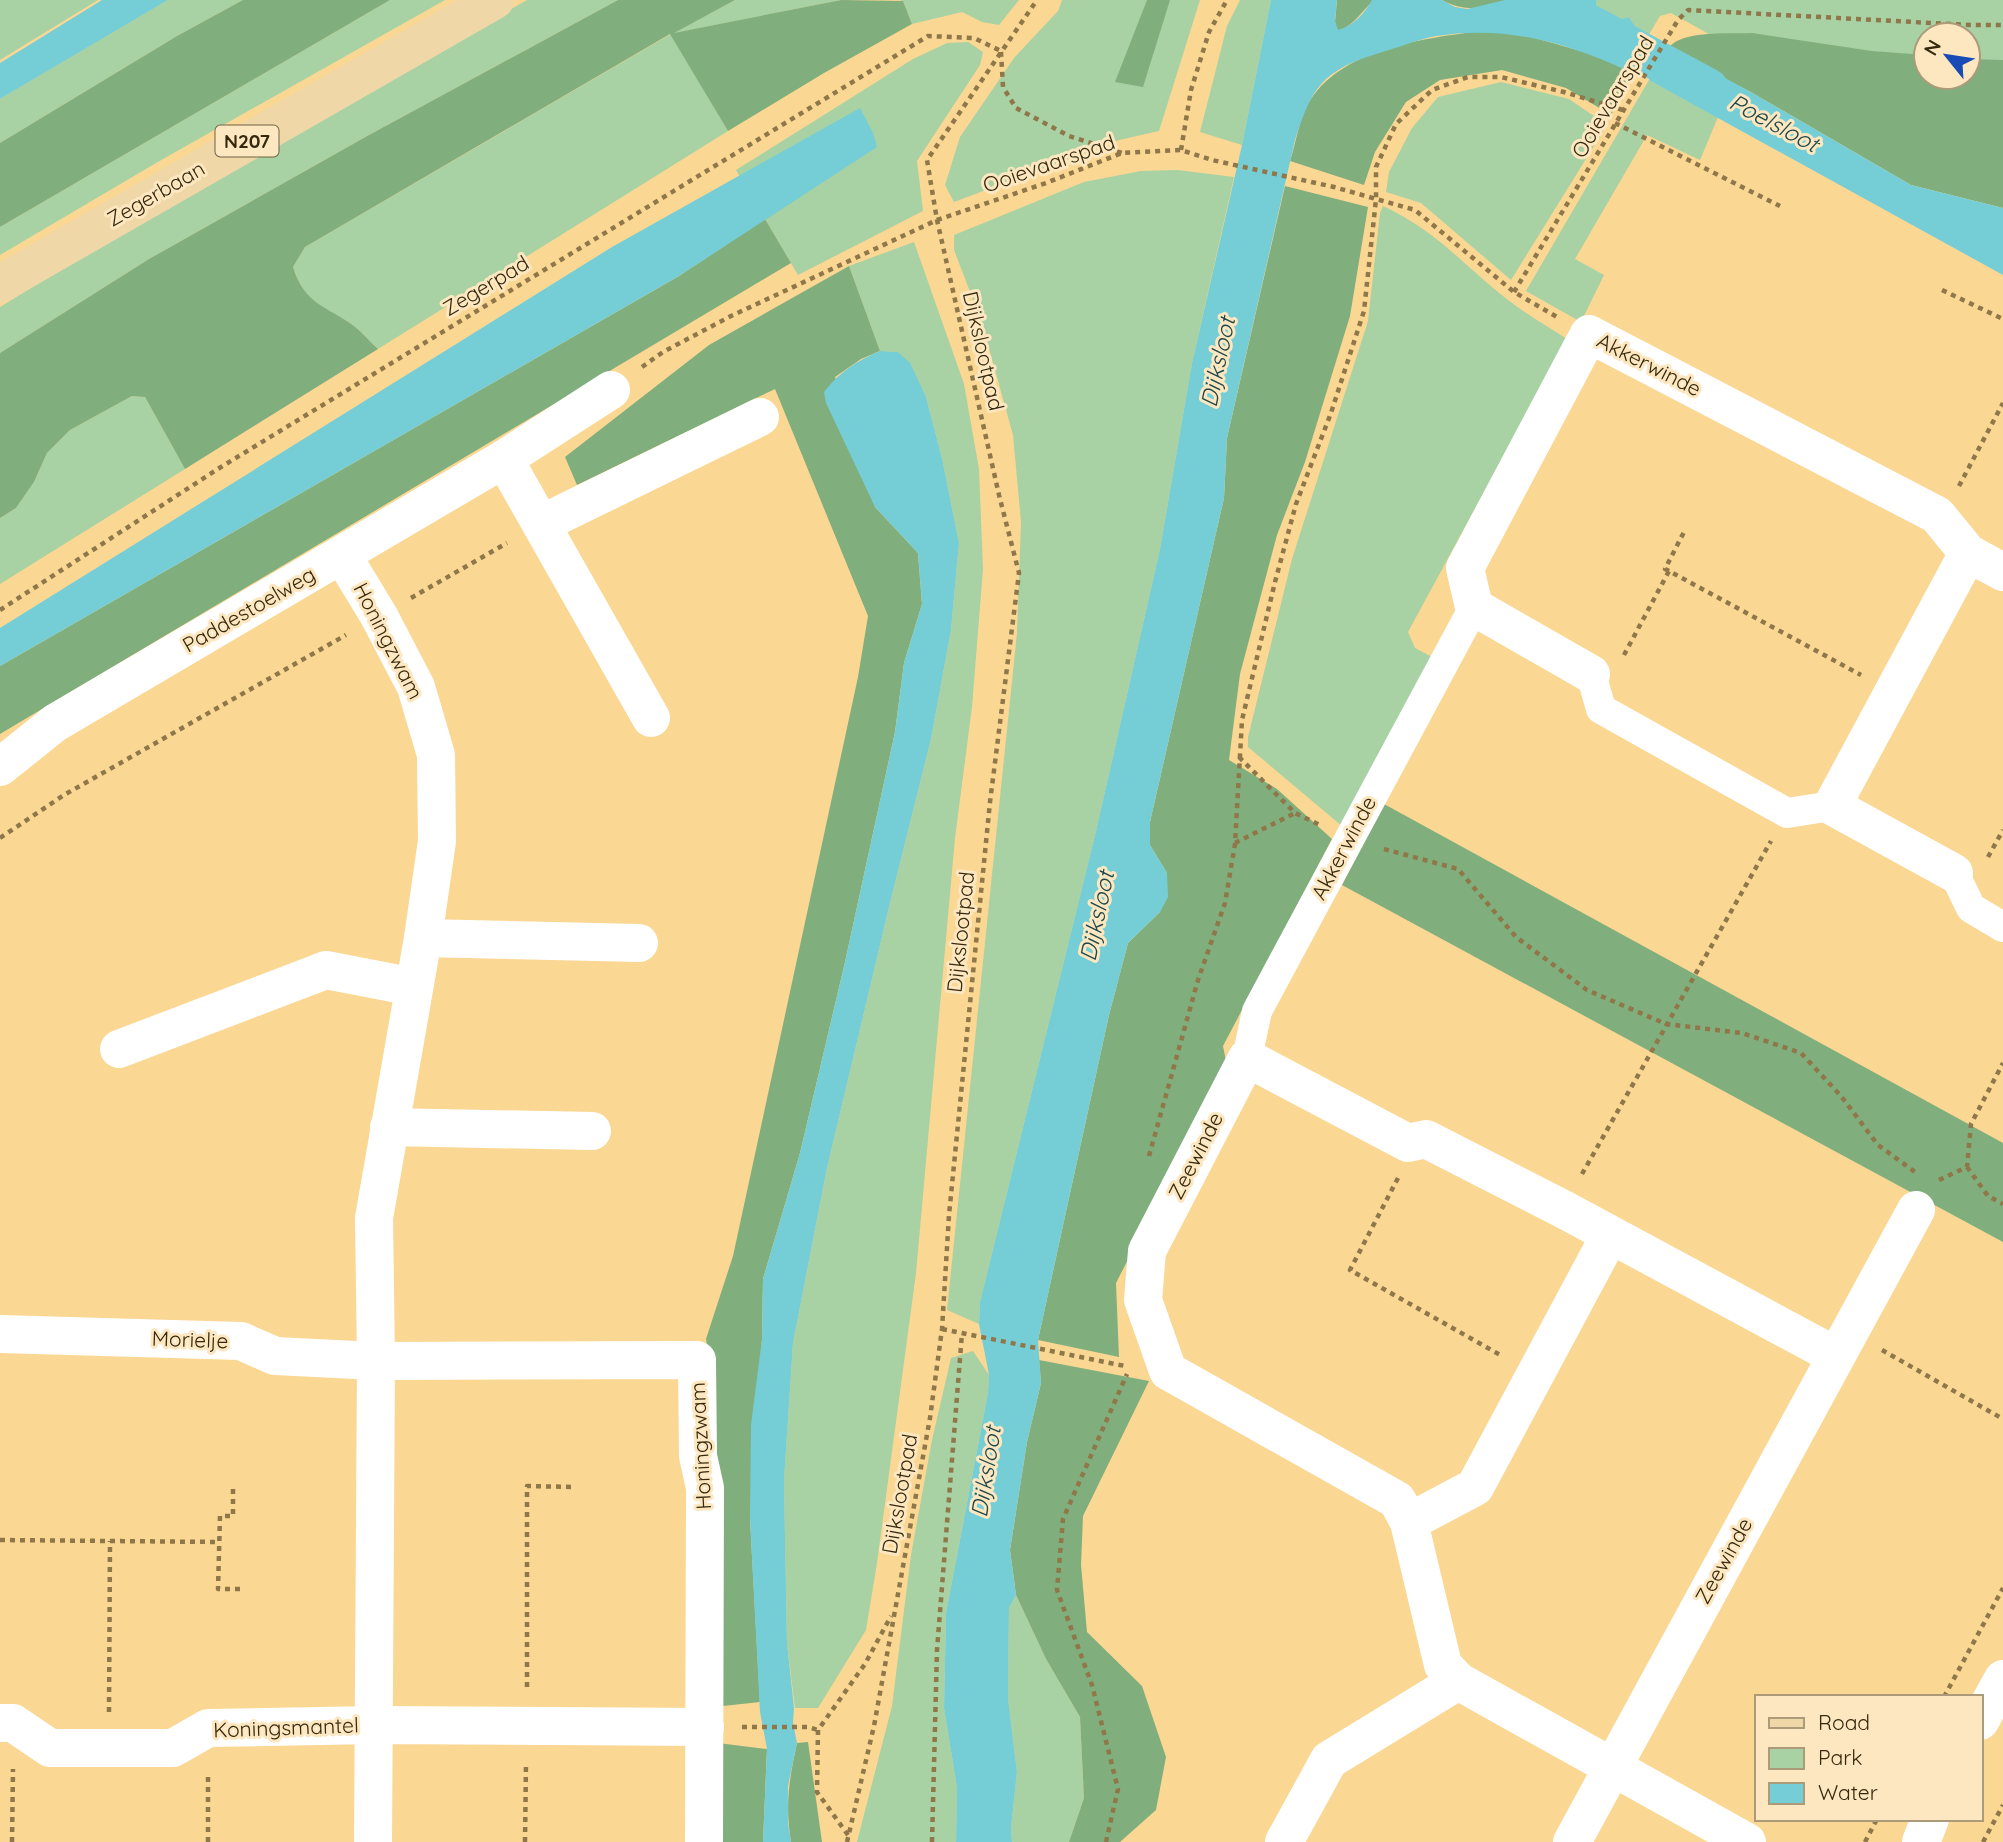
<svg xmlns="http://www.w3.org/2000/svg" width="2003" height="1842" font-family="Quicksand,sans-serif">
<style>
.green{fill:#a8d1a4;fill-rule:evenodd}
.forest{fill:#81ae7d}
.water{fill:#75ced5}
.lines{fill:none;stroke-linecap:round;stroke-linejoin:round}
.canal{stroke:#75ced5;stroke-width:40}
.path{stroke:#8f774a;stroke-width:4.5;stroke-dasharray:5 5;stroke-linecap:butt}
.pedestrian{stroke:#fff;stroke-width:30}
.minor{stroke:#fff;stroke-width:38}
.primary{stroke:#efd7a8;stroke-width:38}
.labels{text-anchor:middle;stroke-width:6;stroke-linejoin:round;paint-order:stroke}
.shield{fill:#fce7c0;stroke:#716142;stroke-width:2}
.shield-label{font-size:19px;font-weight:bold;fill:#35280c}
.street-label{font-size:21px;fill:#35280c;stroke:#fce7c0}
.water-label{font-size:23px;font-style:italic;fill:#1e474b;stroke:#fce7c0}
</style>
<rect width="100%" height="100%" fill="#fbd794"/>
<g class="green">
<polygon points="0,0 98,0 0,60"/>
<polygon points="168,0 243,0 177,36 0,143 0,99"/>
<polygon points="390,0 445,0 156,163 0,255 0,227"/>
<polygon points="527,0 618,0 369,135 149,259 0,353 0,307 206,181"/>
<path d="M735 0H841L671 34 728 131 378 349C370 342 363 333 354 326 324 305 306 306 293 267L305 247 671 34Z"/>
<polygon points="899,0 1019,0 999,25 982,22 962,12 912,24 903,1"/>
<polygon points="1062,0 1200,0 1159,131 1119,140 954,202 945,185 960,137 1014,58 1058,11"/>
<polygon points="1240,0 1271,0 1242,145 1200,132 1227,26"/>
<path d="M1596 0H2003V197L1671 13 1660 16 1645 41 1629 17 1606 24 1596 8ZM1926 35H1968V77H1926Z"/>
<polygon points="968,42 983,52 980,65 917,161 923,211 798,275 736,170 913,59 947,43"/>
<polygon points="1649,80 1718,117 1700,160 1647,135 1575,259 1604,275 1581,322 1526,291"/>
<polygon points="1501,82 1569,99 1607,125 1511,280 1421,203 1386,192 1389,172 1412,128 1438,97"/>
<polygon points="1177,170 1234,177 1192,363 1160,549 1096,831 980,1302 979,1324 947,1310 1017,633 1021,522 1013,435 982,323 954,250 954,235 1084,182 1141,171"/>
<path d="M1383 206C1437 231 1463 265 1508 300 1526 314 1547 326 1567 339L1408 632 1415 648 1436 659 1343 827 1248 747V737L1292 559 1368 321 1380 213Z"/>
<polygon points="914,242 964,384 979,469 983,569 972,707 955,838 916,1273 877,1563 866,1630 818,1708 795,1708 787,1643 784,1481 793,1343 827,1168 891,899 931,739 951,630 959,543 942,458 926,397 898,352 880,351 849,266"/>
<polygon points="132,396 145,397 185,469 0,584 0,518 16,508 34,482 47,453 70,430"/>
<polygon points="973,1351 989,1375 988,1393 946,1613 944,1708 957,1788 956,1842 857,1842 892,1706 911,1555 932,1440 951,1358"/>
<polygon points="1016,1595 1046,1659 1080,1717 1084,1798 1069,1842 1012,1842 1011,1828 1017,1772 1008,1698 1009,1608"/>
</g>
<g class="forest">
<polygon points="243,0 390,0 0,227 0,143 177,36"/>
<path d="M618 0H735L674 33 841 0 903 1 912 24 824 73 728 131 670 34 305 247 293 267C305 305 325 305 354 326 363 333 370 342 378 349L185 469 145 397 132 396 70 430 47 453 34 482 16 508 0 518V353L149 259 369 135Z"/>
<polygon points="1147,0 1170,0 1143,87 1115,82"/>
<path d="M1337 0H1372V2C1360 13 1354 26 1337 31L1335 22Z"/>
<path d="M1442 0H1505C1486 11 1461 11 1442 0Z"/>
<path d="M1482 31 1525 35 1594 55 1634 73 1611 115 1566 88 1502 70 1440 80 1406 102 1375 152 1364 185 1290 161C1296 143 1299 120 1308 104 1339 49 1424 38 1482 31Z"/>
<path d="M1752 33 1872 51 1926 55V77H1968V59L2003 60V208L1911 185 1749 91 1667 50C1679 29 1731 34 1752 33Z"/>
<polygon points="1285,186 1368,207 1350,316 1305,462 1277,535 1240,674 1229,760 1277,789 1332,839 1223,1046 1227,1066 1116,1283 1119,1357 1038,1340 1109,1015 1128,943 1160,912 1167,873 1150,845 1150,822 1224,498 1227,438"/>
<polygon points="765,219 791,263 0,734 0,666 679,276"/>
<polygon points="849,266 880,351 861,359 835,377 875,507 918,553 922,604 904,663 895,732 845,962 800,1153 763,1279 762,1339 750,1519 760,1702 723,1706 710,1364 706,1339 733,1256 858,677 868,616 775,389 577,485 565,457 709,345"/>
<polygon points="1384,804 2003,1143 2003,1242 1342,885"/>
<polygon points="1039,1360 1149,1381 1083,1516 1081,1565 1087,1632 1142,1686 1166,1757 1156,1810 1120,1842 1069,1842 1084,1798 1080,1717 1046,1659 1016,1595 1010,1550 1027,1442 1041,1383"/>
<path d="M808 1742 822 1842H791C785 1804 789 1780 797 1743Z"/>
<polygon points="718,1743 767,1749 763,1842 717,1842"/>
</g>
<g class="water">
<polygon points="102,0 168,0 0,99 0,63"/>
<path d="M1271 0H1337L1335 21 1338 30C1353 26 1365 13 1372 0H1442L1455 7 1467 9 1505 0H1596V8L1605 24 1629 17 1645 41 1628 71C1565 42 1505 25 1436 36 1420 39 1405 45 1389 50 1366 57 1341 64 1323 82 1308 98 1302 119 1295 140L1227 438 1224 498 1150 822V845L1167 873 1168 897 1160 912 1128 943 1109 1015 1038 1340 1041 1383 1027 1442 1010 1550 1016 1595 1009 1608 1008 1698 1017 1772 1011 1828 1012 1842H956L957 1788 944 1708 946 1613 988 1393 989 1375 979 1324 980 1302 1096 831 1160 549 1192 363 1242 145Z"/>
<polygon points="1667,50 1684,56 1749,91 1911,185 2003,208 2003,275 1649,80"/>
<polygon points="860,108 873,133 877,147 679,276 0,666 0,628 612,247"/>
<path d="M880 351 898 352 910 363 926 397 942 458 959 543 951 630 931 739 891 899 827 1168 793 1343 784 1481 787 1643 794 1708 793 1723 797 1743 788 1786V1823L791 1842H763L767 1749 760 1712 750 1519 751 1425 762 1339 763 1279 800 1153 845 962 895 732 904 663 922 604 918 553 875 507 826 403 824 392C839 372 857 361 880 351Z"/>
</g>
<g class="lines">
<polyline class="canal" points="1544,0 1708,88"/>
<g class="path">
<polyline points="1001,52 1003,87 1016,108 1069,136 1122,153"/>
<polyline points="1615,123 1780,206"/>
<polyline points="1181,150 1191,90 1209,32 1227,0"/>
<polyline points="1942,290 2003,319"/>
<polyline points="1514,292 1678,20 1688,10 1970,25 2003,25"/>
<polyline points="642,367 663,352 731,316 937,220 1046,183 1122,153 1181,150 1212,160 1334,187 1415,210 1514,292 1557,317"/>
<polyline points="1959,486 2003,403"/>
<polyline points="1669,571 1665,569 1684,532"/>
<polyline points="411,598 507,543"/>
<polyline points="0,610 221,467 928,36 974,38 1001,51"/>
<polyline points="1624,655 1669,571 1861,675"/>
<polyline points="1239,757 1295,813 1320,825"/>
<polyline points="0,838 64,795 346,635"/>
<polyline points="1235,843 1295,813"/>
<polyline points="1384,849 1458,869 1516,937 1587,990 1666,1024 1742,1033 1801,1053 1841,1096 1878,1145 1915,1172"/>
<polyline points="1988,857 2003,830"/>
<polyline points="1149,1156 1198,980 1225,903 1235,844 1242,720 1275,582 1296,504 1331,413 1364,311 1376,199 1376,167 1396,124 1432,90 1468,77 1501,77 1564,92 1623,110"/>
<polyline points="1967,1167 1988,1196 2003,1204"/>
<polyline points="1582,1174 1771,841"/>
<polyline points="1398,1178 1350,1270 1502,1356"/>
<polyline points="1939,1180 1967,1167 1971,1124 2003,1063"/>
<polyline points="942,1329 1125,1366"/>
<polyline points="1882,1350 2003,1419"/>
<polyline points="233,1489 233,1516 220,1516 218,1589 245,1589"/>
<polyline points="0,1540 219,1542"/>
<polyline points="527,1687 527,1486 576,1487"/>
<polyline points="1944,1697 2003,1588"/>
<polyline points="109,1712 110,1541"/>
<polyline points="742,1727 808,1727 818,1730"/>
<polyline points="848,1835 817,1792 818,1730 865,1664 891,1616"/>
<polyline points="12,1842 13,1769"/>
<polyline points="208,1842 208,1773"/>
<polyline points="525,1842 526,1762"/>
<polyline points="847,1842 874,1726 930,1418 942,1329 949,1215 990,802 1019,573 999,495 937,220 927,160 1037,0"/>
<polyline points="932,1842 937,1650 962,1333"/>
<polyline points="1106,1842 1118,1789 1092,1685 1057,1590 1063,1519 1127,1374"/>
<polyline points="1865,1842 1877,1819"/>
<polyline points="1983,1842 2003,1805"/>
</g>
<g class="pedestrian">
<polyline points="1591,674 1601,709 1787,813 1832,806"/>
<polyline points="1954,873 1971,908 2003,927"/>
<polyline points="1247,1058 1257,1011 1474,607"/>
</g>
<g class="minor">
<polyline points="504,459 651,718"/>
<polyline points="541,524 760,417"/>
<polyline points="342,555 379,616 416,687 436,755 437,841 423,938 374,1218 376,1361 373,1842"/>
<polyline points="1591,674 1474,607 1465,568 1589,334 1937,515 1968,553 2003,572"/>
<polyline points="0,767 55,723 504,459 611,390"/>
<polyline points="1954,873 1832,806 1968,553"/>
<polyline points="423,938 639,943"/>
<polyline points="119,1049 326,970 414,987"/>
<polyline points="389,1127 592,1131"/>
<polyline points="0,1334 241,1341 275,1356 376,1361 697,1360 698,1456 705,1488 704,1842"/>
<polyline points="1409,1522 1475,1487 1610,1235"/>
<polyline points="1980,1721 2003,1679"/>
<polyline points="0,1723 13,1723 50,1748 173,1748 208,1728 374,1725 705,1727"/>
<polyline points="1284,1842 1329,1760 1458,1681"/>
<polyline points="1572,1842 1916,1210"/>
<polyline points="1747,1842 1458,1681 1443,1665 1409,1522 1397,1500 1168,1371 1143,1300 1147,1251 1247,1058 1408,1143 1426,1139 1563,1209 1836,1356"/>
<polyline points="1921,1842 1930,1819"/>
</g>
<polyline class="primary" points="0,284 495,0"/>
</g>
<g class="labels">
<rect class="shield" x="215.5" y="125.5" width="63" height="31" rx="5"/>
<g class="shield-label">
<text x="247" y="148">N207</text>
</g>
<g class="street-label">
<text transform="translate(1613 97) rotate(-59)" y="7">Ooievaarspad</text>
<text transform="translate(1049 164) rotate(-19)" y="7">Ooievaarspad</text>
<text transform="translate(156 194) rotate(-30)" y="7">Zegerbaan</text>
<text transform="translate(486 286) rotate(-31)" y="7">Zegerpad</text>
<text transform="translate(983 351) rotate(77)" y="7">Dijkslootpad</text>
<text transform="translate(1649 365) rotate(27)" y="7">Akkerwinde</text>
<text transform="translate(249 610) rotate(-30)" y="7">Paddestoelweg</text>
<text transform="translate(388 641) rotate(63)" y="7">Honingzwam</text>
<text transform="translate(1344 848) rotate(-62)" y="7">Akkerwinde</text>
<text transform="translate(961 932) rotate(-84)" y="7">Dijkslootpad</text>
<text transform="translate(1196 1156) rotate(-63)" y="7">Zeewinde</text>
<text transform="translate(190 1340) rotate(2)" y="7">Morielje</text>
<text transform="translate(701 1446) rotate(-93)" y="7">Honingzwam</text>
<text transform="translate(900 1494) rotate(-80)" y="7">Dijkslootpad</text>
<text transform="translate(1724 1561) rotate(-61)" y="7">Zeewinde</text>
<text transform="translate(286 1728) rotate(-2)" y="7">Koningsmantel</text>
</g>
<g class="water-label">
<text transform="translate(1774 123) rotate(28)" y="8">Poelsloot</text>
<text transform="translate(1218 362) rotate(-78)" y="8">Dijksloot</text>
<text transform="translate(1097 916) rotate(-78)" y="8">Dijksloot</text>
<text transform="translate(986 1472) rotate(-81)" y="8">Dijksloot</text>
</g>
</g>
<rect x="1755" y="1695" width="228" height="126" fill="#fce7c0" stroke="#ac9b78" stroke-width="2"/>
<rect x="1769" y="1718" width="35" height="10" fill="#efd7a8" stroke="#ac9b78" stroke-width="2"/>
<text x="1818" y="1730" font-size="21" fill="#35280c">Road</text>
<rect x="1769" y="1748" width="35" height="21" fill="#a8d1a4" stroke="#ac9b78" stroke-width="2"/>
<text x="1818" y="1765" font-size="21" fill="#35280c">Park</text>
<rect x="1769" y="1783" width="35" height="21" fill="#75ced5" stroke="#ac9b78" stroke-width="2"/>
<text x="1818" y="1800" font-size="21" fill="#35280c">Water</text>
<g transform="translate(1947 56) rotate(300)"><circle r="33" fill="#fce7c0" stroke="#ac9b78" stroke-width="2"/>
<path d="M0-5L12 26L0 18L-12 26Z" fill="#194bb7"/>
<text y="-10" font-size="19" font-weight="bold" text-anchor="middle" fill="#35280c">N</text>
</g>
</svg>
